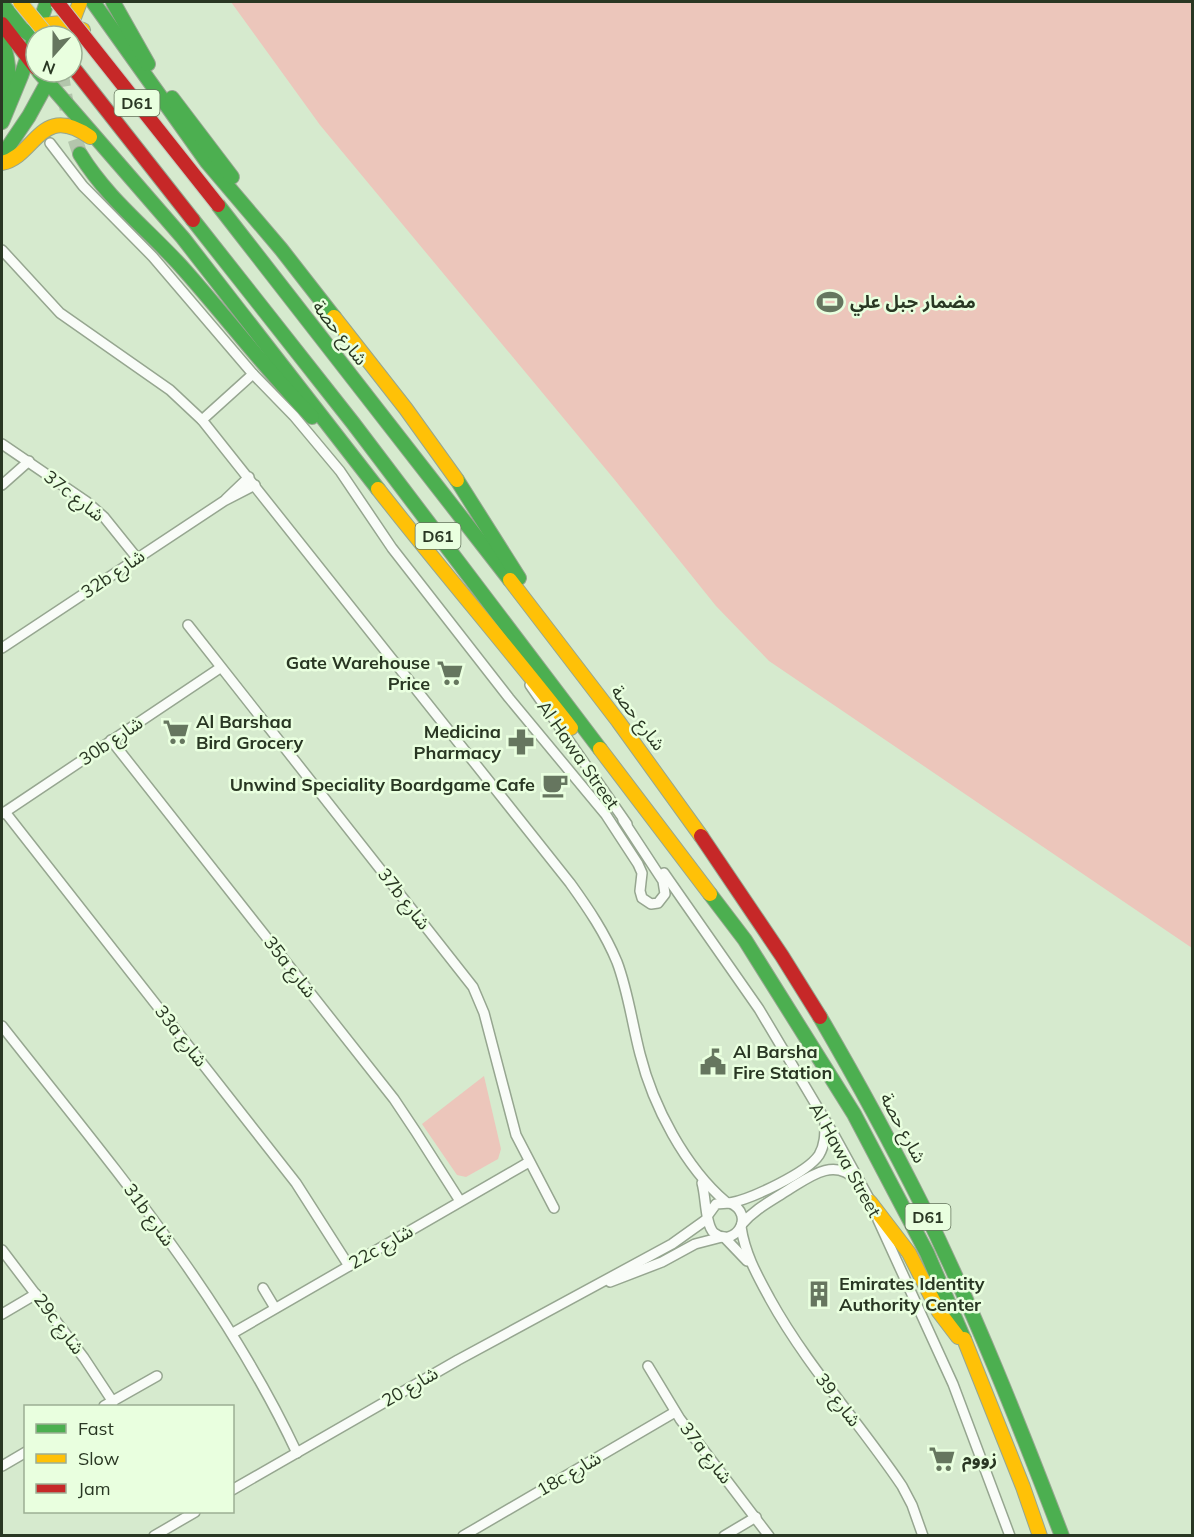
<svg xmlns="http://www.w3.org/2000/svg" width="1194" height="1537" font-family="Mulish,'Noto Sans Arabic',sans-serif">
<style>
.green{fill:#ecc6bb}
.lines{fill:none;stroke-linecap:round;stroke-linejoin:round}
.primary-tunnel{stroke:#b3c6ac;stroke-width:15;stroke-dasharray:15 8;stroke-linecap:butt}
.street-casing{stroke:#96a690;stroke-width:12}
.fast-casing{stroke:#96a690;stroke-width:16}
.slow-casing{stroke:#96a690;stroke-width:16}
.jam-casing{stroke:#96a690;stroke-width:16}
.street{stroke:#f9fcf8;stroke-width:9}
.fast{stroke:#4caf50;stroke-width:14}
.slow{stroke:#ffc107;stroke-width:14}
.jam{stroke:#c62828;stroke-width:14}
.slow-bridge-casing{stroke:#c2ccbd;stroke-width:16;stroke-linecap:butt}
.jam-bridge-casing{stroke:#c2ccbd;stroke-width:16;stroke-linecap:butt}
.slow-bridge{stroke:#ffc107;stroke-width:14}
.jam-bridge{stroke:#c62828;stroke-width:14}
.labels{text-anchor:middle;stroke-width:5;stroke-linejoin:round;paint-order:stroke}
.shield{fill:#e9ffdf;stroke:#63735b;stroke-width:1.5}
.shield-label{font-size:16px;font-weight:bold;fill:#293723}
.poi-label{font-size:18px;font-weight:bold;fill:#293723;stroke:#e9ffdf;text-anchor:start}
.street-label{font-size:18px;fill:#293723;stroke:#e9ffdf}
</style>
<rect width="100%" height="100%" fill="#d6eace"/>
<g class="green">
<polygon points="231,2 1192,2 1192,948 769,661 716,606 614,479 320,125"/>
<polygon points="484,1076 501,1149 498,1159 466,1177 457,1175 422,1124"/>
</g>
<g class="lines">
<polyline class="primary-tunnel" points="61,72 69,121 80,154"/>
<g class="street-casing">
<g id="street">
<polyline points="50,143 83,186 153,257 253,374 294,416 340,471 392,548 509,698 606,815 638,864 642,873 640,891 642,898 651,904 658,903 665,894 663,881 623,820"/>
<path d="M2 250 60 313 170 390 202 420 570 883C588 908 605 933 617 962 628 991 632 1023 640 1054 653 1106 685 1167 726 1202"/>
<polyline points="202,420 253,374"/>
<polyline points="2,444 87,502 104,517 137,558"/>
<polyline points="2,485 29,461"/>
<polyline points="226,499 249,477"/>
<polyline points="188,625 473,987 484,1013 516,1135 554,1208"/>
<polyline points="2,648 224,501 255,485"/>
<polyline points="530,685 627,824"/>
<polyline points="111,740 394,1099 416,1132 460,1201"/>
<polyline points="5,812 296,1183 349,1266"/>
<polyline points="2,814 220,668"/>
<polyline points="664,873 759,1009 834,1135 872,1204"/>
<path d="M2 1026C109 1162 223 1295 297 1453"/>
<path d="M702 1183C706 1196 705 1225 714 1233 734 1249 757 1215 730 1203L716 1204 708 1215"/>
<path d="M730 1203C751 1199 807 1173 819 1155 825 1145 825 1134 825 1123"/>
<polyline points="878,1220 953,1384 1010,1536"/>
<path d="M742 1224C755 1209 771 1201 788 1190 809 1177 834 1157 856 1180"/>
<path d="M741 1227C745 1254 757 1275 770 1299 807 1366 859 1422 902 1486L912 1505 923 1536"/>
<polyline points="724,1237 747,1261"/>
<polyline points="2,1250 84,1358 113,1402"/>
<polyline points="610,1282 662,1262 695,1244 722,1237"/>
<polyline points="263,1288 275,1308"/>
<polyline points="2,1314 36,1294"/>
<polyline points="233,1333 529,1162"/>
<polyline points="648,1366 680,1419 769,1536"/>
<polyline points="104,1406 157,1376"/>
<polyline points="2,1466 26,1452"/>
<polyline points="232,1490 458,1360 672,1244 707,1219"/>
<polyline points="154,1536 195,1512"/>
<polyline points="463,1536 675,1412"/>
<polyline points="724,1536 756,1517"/>
</g>
</g>
<g class="fast-casing">
<g id="fast">
<polyline points="93,2 207,162 281,249 334,317"/>
<polyline points="113,2 148,64"/>
<polyline points="2,4 22,29 36,39"/>
<path d="M2 41C11 64 10 86 2 109"/>
<polyline points="39,72 183,238 378,489"/>
<polyline points="172,98 232,177"/>
<polyline points="2,122 21,76 47,2"/>
<path d="M80 154C107 198 146 228 180 265 225 315 265 369 312 417"/>
<polyline points="2,156 29,116 53,72"/>
<polyline points="218,205 510,580"/>
<polyline points="193,220 353,423 600,749"/>
<polyline points="457,480 519,578"/>
<polyline points="710,894 745,940 854,1114 927,1253 964,1339"/>
<path d="M820 1017C856 1079 890 1141 922 1205 975 1313 1019 1424 1062 1536"/>
</g>
</g>
<g class="slow-casing">
<g id="slow">
<polyline points="40,25 62,23 83,30"/>
<polyline points="67,36 80,2"/>
<path d="M2 163C36 156 40 102 90 137"/>
<polyline points="334,317 406,409 457,480"/>
<path d="M378 489C441 570 508 647 571 728"/>
<polyline points="510,580 618,721 701,836"/>
<polyline points="600,749 710,894"/>
<polyline points="870,1202 909,1253 939,1312 958,1337"/>
<polyline points="964,1339 1023,1487 1040,1536"/>
</g>
</g>
<g class="jam-casing">
<g id="jam">
<polyline points="2,24 36,68"/>
<polyline points="72,66 193,220"/>
<polyline points="701,836 782,956 820,1017"/>
</g>
</g>
<use href="#street" class="street"/>
<use href="#fast" class="fast"/>
<use href="#slow" class="slow"/>
<use href="#jam" class="jam"/>
<g class="slow-bridge-casing">
<polyline id="slow-bridge" points="20,2 48,36"/>
</g>
<g class="jam-bridge-casing">
<polyline id="jam-bridge" points="57,2 218,205"/>
</g>
<use href="#slow-bridge" class="slow-bridge"/>
<use href="#jam-bridge" class="jam-bridge"/>
</g>
<defs>
<g id="stadium-bare" transform="scale(2.07)"><path d="M0-5a6.5 5 0 1 0 0 10a6.5 5 0 1 0 0-10ZM-3.5-1.8h7v3.6h-7Z" fill="#66765f" stroke="#e9ffdf" stroke-width="2.5" paint-order="stroke"/></g>
<g id="supermarket-bare" transform="scale(2.07)"><path d="M-6-5.5h2.5l.6 2H6L4.5 2H-2.5L-4.4-4H-6ZM-1.5 3.2a1.3 1.3 0 1 0 .1 0ZM3 3.2a1.3 1.3 0 1 0 .1 0Z" fill="#66765f" stroke="#e9ffdf" stroke-width="2.5" paint-order="stroke"/></g>
<g id="pharmacy-bare" transform="scale(2.07)"><path d="M-2-6h4v4h4v4h-4v4h-4v-4h-4v-4h4Z" fill="#66765f" stroke="#e9ffdf" stroke-width="2.5" paint-order="stroke"/></g>
<g id="cafe-bare" transform="scale(2.07)"><path d="M-5.5-4.5H6V0H3Q3 3.5 0 3.5H-2.5Q-5.5 3.5-5.5 0ZM3-3.2v2h1.7v-2ZM-6 4.5H4V6H-6Z" fill="#66765f" stroke="#e9ffdf" stroke-width="2.5" paint-order="stroke"/></g>
<g id="civic-bare" transform="scale(2.07)"><path d="M-.6-6.5H3V-4.5H.6V-3L4-1V1h2V6H-6V1h2V-1L-.6-3ZM-1.2 2.5V6h2.4V2.5Z" fill="#66765f" stroke="#e9ffdf" stroke-width="2.5" paint-order="stroke"/></g>
<g id="building-bare" transform="scale(2.07)"><path d="M-4-6H4V6H1V3H-1V6H-4ZM-2.5-4.3h1.7v1.8h-1.7ZM.8-4.3h1.7v1.8H.8ZM-2.5-1h1.7V.8h-1.7ZM.8-1h1.7V.8H.8Z" fill="#66765f" stroke="#e9ffdf" stroke-width="2.5" paint-order="stroke"/></g>
</defs>
<g fill-rule="evenodd">
<use href="#stadium-bare" x="830" y="302"/>
<use href="#supermarket-bare" x="450" y="673"/>
<use href="#supermarket-bare" x="176" y="732"/>
<use href="#pharmacy-bare" x="521" y="742"/>
<use href="#cafe-bare" x="555" y="785"/>
<use href="#civic-bare" x="713" y="1062"/>
<use href="#building-bare" x="819" y="1294"/>
<use href="#supermarket-bare" x="942" y="1459"/>
</g>
<g class="labels">
<g class="shield">
<rect x="114.5" y="90" width="45" height="26" rx="4.5"/>
<rect x="415.5" y="523" width="45" height="26" rx="4.5"/>
<rect x="905.5" y="1204" width="45" height="26" rx="4.5"/>
</g>
<g class="shield-label">
<text x="137" y="109">D61</text>
<text x="438" y="542">D61</text>
<text x="928" y="1223">D61</text>
</g>
<g class="poi-label">
<text x="850" y="308">مضمار جبل علي</text>
<text x="430" y="669" text-anchor="end">Gate Warehouse<tspan x="430" dy="21">Price</tspan></text>
<text x="196" y="728">Al Barshaa<tspan x="196" dy="21">Bird Grocery</tspan></text>
<text x="501" y="738" text-anchor="end">Medicina<tspan x="501" dy="21">Pharmacy</tspan></text>
<text x="535" y="791" text-anchor="end">Unwind Speciality Boardgame Cafe</text>
<text x="733" y="1058">Al Barsha<tspan x="733" dy="21">Fire Station</tspan></text>
<text x="839" y="1290">Emirates Identity<tspan x="839" dy="21">Authority Center</tspan></text>
<text x="962" y="1465">زووم</text>
</g>
<g class="street-label">
<text transform="translate(340 333) rotate(52)" y="6">شارع حصة</text>
<text transform="translate(74 496) rotate(38)" y="6">37c شارع</text>
<text transform="translate(113 574) rotate(-34)" y="6">32b شارع</text>
<text transform="translate(638 718) rotate(53)" y="6">شارع حصة</text>
<text transform="translate(111 741) rotate(-34)" y="6">30b شارع</text>
<text transform="translate(578 755) rotate(55)" y="6">Al Hawa Street</text>
<text transform="translate(404 899) rotate(52)" y="6">37b شارع</text>
<text transform="translate(290 967) rotate(52)" y="6">35a شارع</text>
<text transform="translate(181 1036) rotate(52)" y="6">33a شارع</text>
<text transform="translate(903 1128) rotate(62)" y="6">شارع حصة</text>
<text transform="translate(845 1160) rotate(61)" y="6">Al Hawa Street</text>
<text transform="translate(149 1215) rotate(54)" y="6">31b شارع</text>
<text transform="translate(381 1247) rotate(-30)" y="6">22c شارع</text>
<text transform="translate(59 1324) rotate(53)" y="6">29c شارع</text>
<text transform="translate(410 1387) rotate(-30)" y="6">شارع 20</text>
<text transform="translate(838 1400) rotate(53)" y="6">شارع 39</text>
<text transform="translate(706 1453) rotate(52)" y="6">37a شارع</text>
<text transform="translate(569 1474) rotate(-30)" y="6">18c شارع</text>
</g>
</g>
<rect width="1194" height="1537" fill="none" stroke="#293723" stroke-width="6"/>
<rect x="24" y="1405" width="210" height="108" fill="#e9ffdf" stroke="#9caf94" stroke-width="1.5"/>
<rect x="36" y="1424" width="30" height="9" fill="#4caf50" stroke="#9caf94" stroke-width="1.5"/>
<text x="78" y="1435" font-size="18" fill="#293723">Fast</text>
<rect x="36" y="1454" width="30" height="9" fill="#ffc107" stroke="#9caf94" stroke-width="1.5"/>
<text x="78" y="1465" font-size="18" fill="#293723">Slow</text>
<rect x="36" y="1484" width="30" height="9" fill="#c62828" stroke="#9caf94" stroke-width="1.5"/>
<text x="78" y="1495" font-size="18" fill="#293723">Jam</text>
<g transform="translate(54 54) rotate(201)"><circle r="28" fill="#e9ffdf" stroke="#9caf94" stroke-width="1.5"/>
<path d="M0-4.5L10 22L0 15L-10 22Z" fill="#66765f"/>
<text y="-9" font-size="16" font-weight="bold" text-anchor="middle" fill="#293723">N</text>
</g>
</svg>
